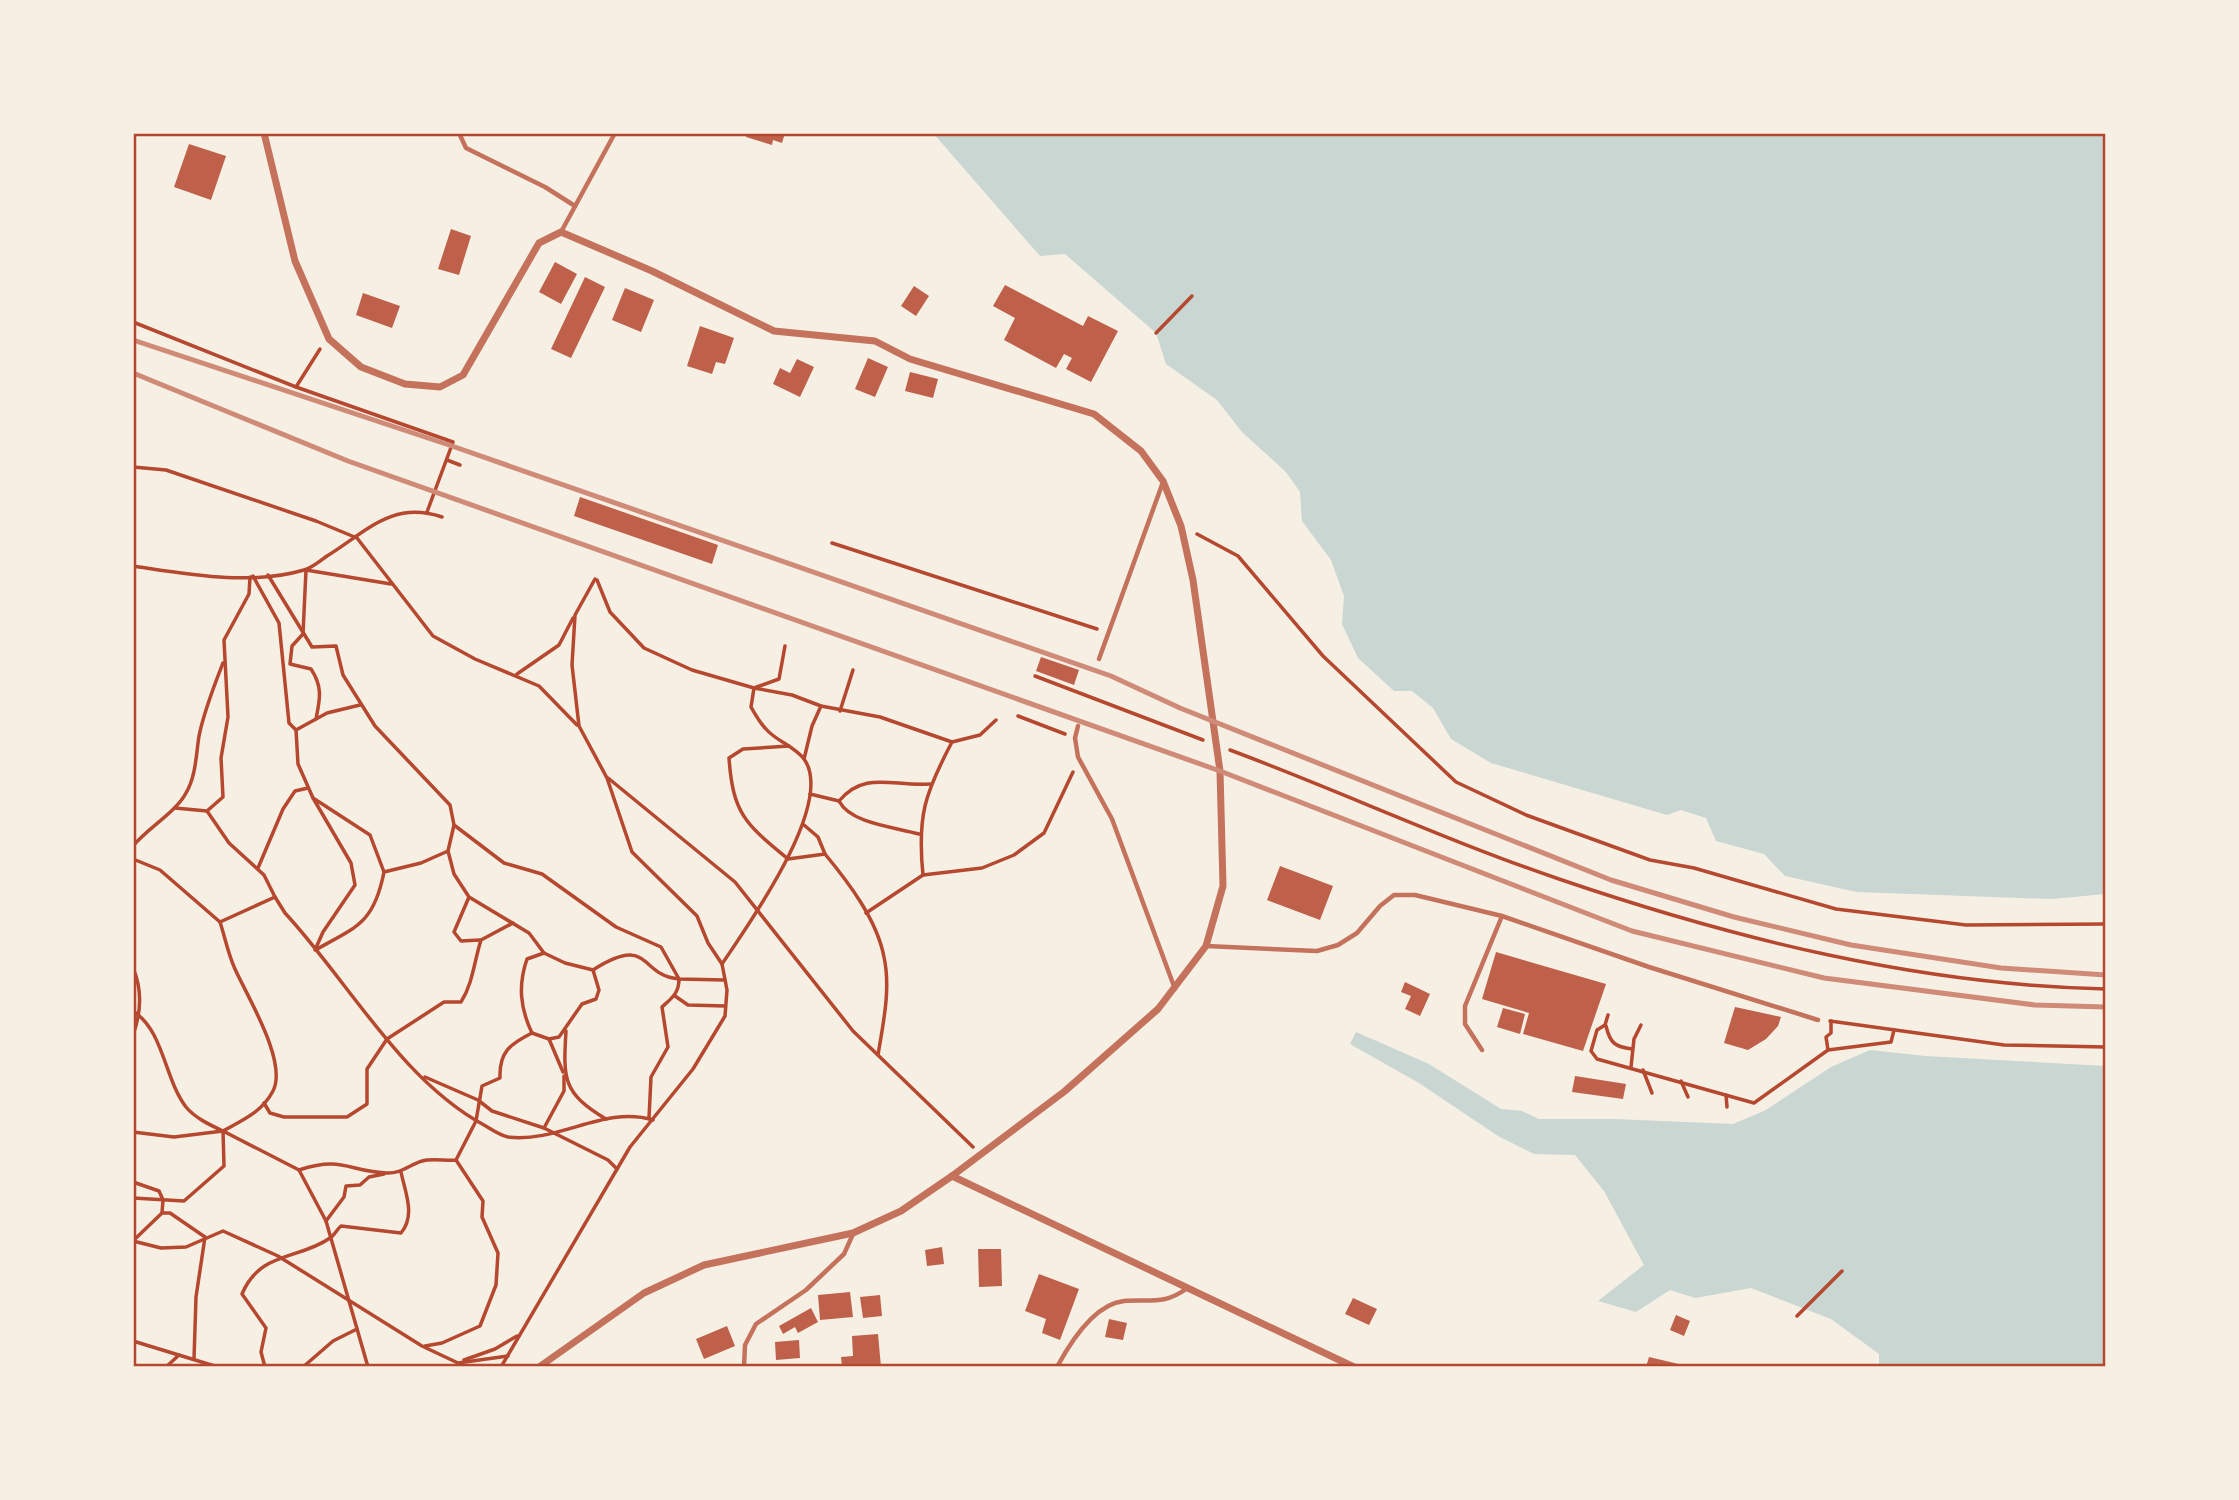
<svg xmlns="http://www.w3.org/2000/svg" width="2239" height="1500" font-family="Roboto,sans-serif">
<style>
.water{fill:#c9d6d2}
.building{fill:#bf614a}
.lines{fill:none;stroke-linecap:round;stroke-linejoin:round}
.path{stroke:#b5482f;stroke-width:3.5}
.service{stroke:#c5725c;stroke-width:4.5}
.minor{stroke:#c5725c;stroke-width:7}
.rail{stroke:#cf8b77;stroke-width:5}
.neatline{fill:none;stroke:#b5482f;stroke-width:2.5}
</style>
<rect width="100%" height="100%" fill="#f6efe4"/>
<g class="water">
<polygon points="933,133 2106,133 2106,894 2051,899 1857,892 1785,876 1764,854 1716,841 1706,818 1681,810 1667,815 1491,763 1451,739 1433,708 1412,691 1394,691 1358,658 1342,624 1344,596 1331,560 1302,521 1300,492 1286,472 1242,432 1217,400 1166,364 1156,333 1065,254 1040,256"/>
<polygon points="1356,1032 1429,1064 1501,1109 1522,1111 1539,1119 1614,1119 1733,1124 1766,1110 1831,1067 1870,1050 1925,1056 2106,1066 2106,1367 1879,1367 1879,1354 1831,1319 1751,1288 1695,1298 1670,1290 1636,1312 1598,1301 1644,1265 1604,1191 1575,1155 1534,1154 1498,1136 1419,1083 1350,1044"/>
</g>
<g class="building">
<polygon points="747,133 785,133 782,143 773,140 772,145 746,137"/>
<polygon points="189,144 226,156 211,200 174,187"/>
<polygon points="451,229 471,236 459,275 438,269"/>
<polygon points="555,262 577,274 561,304 539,292"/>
<polygon points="585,277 605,287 571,358 551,349"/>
<polygon points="1005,285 1083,326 1088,316 1118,331 1091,382 1066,369 1072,358 1064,354 1056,368 1004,340 1015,318 993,306"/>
<polygon points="914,286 929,296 916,316 901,306"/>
<polygon points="625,288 654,300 641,332 612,320"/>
<polygon points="363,293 400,306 392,328 356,315"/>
<polygon points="700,326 734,338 725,364 716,362 712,374 687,366"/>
<polygon points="868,358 888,367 875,397 855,389"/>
<polygon points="797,359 814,367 800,397 773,384 780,368 790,373"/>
<polygon points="910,372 938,379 933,398 905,391"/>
<polygon points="580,497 718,545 712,564 574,516"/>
<polygon points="1041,657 1079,670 1074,685 1036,671"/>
<polygon points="1280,866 1333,886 1320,920 1267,900"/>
<polygon points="1496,952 1606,984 1583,1051 1523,1034 1529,1013 1482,999"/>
<polygon points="1405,982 1430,994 1420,1016 1405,1009 1411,996 1401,992"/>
<polygon points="1735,1007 1781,1017 1778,1026 1766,1039 1748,1050 1724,1043"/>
<polygon points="1503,1008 1525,1014 1520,1034 1497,1027"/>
<polygon points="1575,1076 1626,1084 1623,1099 1572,1092"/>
<polygon points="942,1247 944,1264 927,1266 925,1250"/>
<polygon points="978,1249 1001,1249 1002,1286 979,1287"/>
<polygon points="1039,1274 1079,1289 1060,1340 1042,1333 1046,1319 1025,1311"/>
<polygon points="850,1292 853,1317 820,1320 818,1295"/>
<polygon points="880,1295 882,1316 863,1318 860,1297"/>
<polygon points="1353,1298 1377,1309 1369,1325 1345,1314"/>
<polygon points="811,1308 818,1322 798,1333 795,1327 783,1334 779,1326"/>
<polygon points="1676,1315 1690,1321 1684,1336 1670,1330"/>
<polygon points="1109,1319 1127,1323 1123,1340 1105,1337"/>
<polygon points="727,1326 735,1346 704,1359 696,1339"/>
<polygon points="878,1334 881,1367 842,1367 841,1357 853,1356 852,1336"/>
<polygon points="799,1340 800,1358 776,1360 775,1342"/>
<polygon points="1649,1357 1683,1365 1683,1367 1646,1367"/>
</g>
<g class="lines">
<g class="path">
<polyline points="133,322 296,387 453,442 427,512"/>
<polyline points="1156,333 1192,296"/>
<polyline points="296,387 320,349"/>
<polyline points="447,460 460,465"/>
<polyline points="133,467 166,470 316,521 357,538 433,636 475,659 539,686 577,725"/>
<polyline points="1197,534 1238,556 1323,656 1456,782 1526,815 1650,860 1694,868 1836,909 1966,925 2106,924"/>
<polyline points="832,543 1097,629"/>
<path d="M133 566C187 574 250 586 304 570 312 568 320 561 327 556 366 532 392 500 442 517"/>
<path d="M268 575 312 647 336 646 343 675 375 726 450 805 454 825 448 851 454 874 469 897 529 933 544 953 565 963 593 970 599 990 596 999 582 1004 559 1037 549 1039 532 1033C510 1044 499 1052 500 1078L482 1086 476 1121 456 1160C446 1161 431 1158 422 1161 409 1165 401 1174 386 1173 347 1171 343 1156 299 1170"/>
<polyline points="253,576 279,623 289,723 296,730"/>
<polyline points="597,580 610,612 644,648 692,670 754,688 792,695 821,706 880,717 952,742 980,735 996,720"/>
<polyline points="517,674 559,645 573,618"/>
<polyline points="1035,676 1203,740"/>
<polyline points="360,705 327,713 296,730 298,764 313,798 370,835 384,872"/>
<polyline points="840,711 853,670"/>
<polyline points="1018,716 1065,734"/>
<path d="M316 719C320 699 323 687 311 669L290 664 292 646 303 634 306 570 391 584"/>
<path d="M789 746 743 749 729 758C733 815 746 824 788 859L825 854 818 837 804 825"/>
<path d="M1230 750C1340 791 1447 841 1559 879 1735 939 1920 985 2106 989"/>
<polyline points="804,759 812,726 821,706"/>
<polyline points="608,778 735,882 853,1031 973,1147"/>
<path d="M810 794 839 801C865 770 893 787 930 784"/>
<path d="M313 798 351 863 355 885 323 932 315 950C357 927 374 923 384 872L421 863 448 851"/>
<path d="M839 801C851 824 895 827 919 834"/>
<polyline points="175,808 207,811 229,843 264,875 275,897"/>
<polyline points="207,811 223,797 221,758 228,717 224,640 249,594 250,577"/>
<polyline points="454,825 504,863 542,874 616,927 661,947 679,979 725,980"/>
<path d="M133 846C148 828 176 812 186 793 196 776 196 755 199 736 204 711 214 686 223 663"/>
<path d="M825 854C849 883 877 920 884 957 891 989 883 1024 878 1055"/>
<polyline points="133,859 160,870 220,922"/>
<polyline points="258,868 283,809 295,791 308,788"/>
<path d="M923 875C917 816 925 793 952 742"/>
<polyline points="469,897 454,932 461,941 480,940"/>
<polyline points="866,913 923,875 982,868 1014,855 1044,833 1073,772"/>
<path d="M722 964C748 925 836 803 804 759 794 746 776 741 766 729 760 723 755 714 751 707L754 688 779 679 785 646"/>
<path d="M133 968C143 991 141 1013 133 1035"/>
<path d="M593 970C651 933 639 976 679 979 679 993 672 998 662 1007L668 1047 651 1077 649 1118"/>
<polyline points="675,996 688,1005 725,1006"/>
<path d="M133 1011C164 1031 164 1078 186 1107 195 1118 210 1125 223 1131 243 1120 262 1112 273 1091 288 1062 247 996 235 969 228 954 225 937 220 922L275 897 285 913C348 981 401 1080 484 1125 491 1129 499 1135 508 1137 559 1143 605 1105 653 1120"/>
<polyline points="1608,1015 1605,1025 1597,1030 1591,1051 1597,1059 1754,1103 1828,1050 1891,1042 1894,1030"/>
<polyline points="1830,1021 2004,1045 2106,1047"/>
<path d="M1606 1026C1610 1043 1615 1047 1632 1049"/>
<path d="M566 1031C563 1080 563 1093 606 1119"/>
<path d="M532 1033C520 1008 518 985 527 959L544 953"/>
<polyline points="549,1039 563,1072"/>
<polyline points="1828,1050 1826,1037 1831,1033 1831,1021"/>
<polyline points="1631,1067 1634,1039 1641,1025"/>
<polyline points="1643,1070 1652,1093"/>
<polyline points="425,1077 478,1100 492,1111 544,1128 608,1160 617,1169"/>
<polyline points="1681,1081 1688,1097"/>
<polyline points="1726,1095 1727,1107"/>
<path d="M264 1103 270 1113 284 1117H347L367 1104V1069L387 1039 444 1002H461C473 983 474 962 481 940L513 923"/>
<polyline points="544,1128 564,1091 564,1076"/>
<polyline points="133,1132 174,1137 223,1131 299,1170 326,1221 368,1367"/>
<polyline points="133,1182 159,1191 163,1200 162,1213"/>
<polyline points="133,1198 184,1201 224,1166 223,1131"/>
<polyline points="326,1221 344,1197 346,1186 360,1185 369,1177 384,1174"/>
<polyline points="135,1239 162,1213 170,1213 205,1237 196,1297 194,1359"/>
<polyline points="133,1241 161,1248 186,1247 223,1231 278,1256 422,1346 458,1363 508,1356"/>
<polyline points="1797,1316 1842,1271"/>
<polyline points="133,1341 218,1367"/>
<polyline points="425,1346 442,1343 480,1326 496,1285 498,1253 482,1217 483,1201 456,1160"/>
<polyline points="464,1360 495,1349 517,1336"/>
<polyline points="166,1367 179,1355"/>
<path d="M265 1367 261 1352 266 1328 242 1294C260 1251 299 1260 330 1238 335 1235 336 1230 341 1226L401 1233C416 1215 405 1192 401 1172"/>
<polyline points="303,1367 333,1341 357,1329"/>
<polyline points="501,1367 630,1147 693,1069 725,1016 727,990 722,964 708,943 697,916 632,852 607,778 579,726 572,665 575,615 595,579"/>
</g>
<g class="service">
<polyline points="459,133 466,148 545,187 575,206"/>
<polyline points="561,232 615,133"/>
<polyline points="1099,659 1163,482"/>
<polyline points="1078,726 1075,738 1078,757 1112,819 1175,989"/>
<polyline points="1206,946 1317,951 1338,945 1357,933 1380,906 1394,895 1415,895 1502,916 1649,967 1818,1020"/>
<polyline points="1482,1050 1465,1024 1465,1006 1502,916"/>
<polyline points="744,1367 745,1345 756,1324 806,1290 844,1254 853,1234"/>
<path d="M1057 1367C1070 1343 1094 1304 1124 1301 1150 1299 1164 1305 1186 1289"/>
</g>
<g class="minor">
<polyline points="264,133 295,261 329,339 361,367 405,384 440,387 463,375 539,243 561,232 652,271 774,331 875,341 910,359 1094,414 1141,451 1163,481 1181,526 1193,580 1220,771 1223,886 1206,946 1158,1009 1065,1091 952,1176 901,1211 853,1233 704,1265 644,1293 539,1367"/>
<polyline points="952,1176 1354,1367"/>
</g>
<g class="rail">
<polyline points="133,340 452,446 1111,676 1180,708 1611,880 1734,917 1851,945 2001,968 2106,975"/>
<polyline points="133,373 348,461 1220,771 1632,931 1824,978 2035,1005 2106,1007"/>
</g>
</g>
<rect width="2239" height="1500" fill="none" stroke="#f6efe4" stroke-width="270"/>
<rect x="135" y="135" width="1969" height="1230" class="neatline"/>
</svg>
